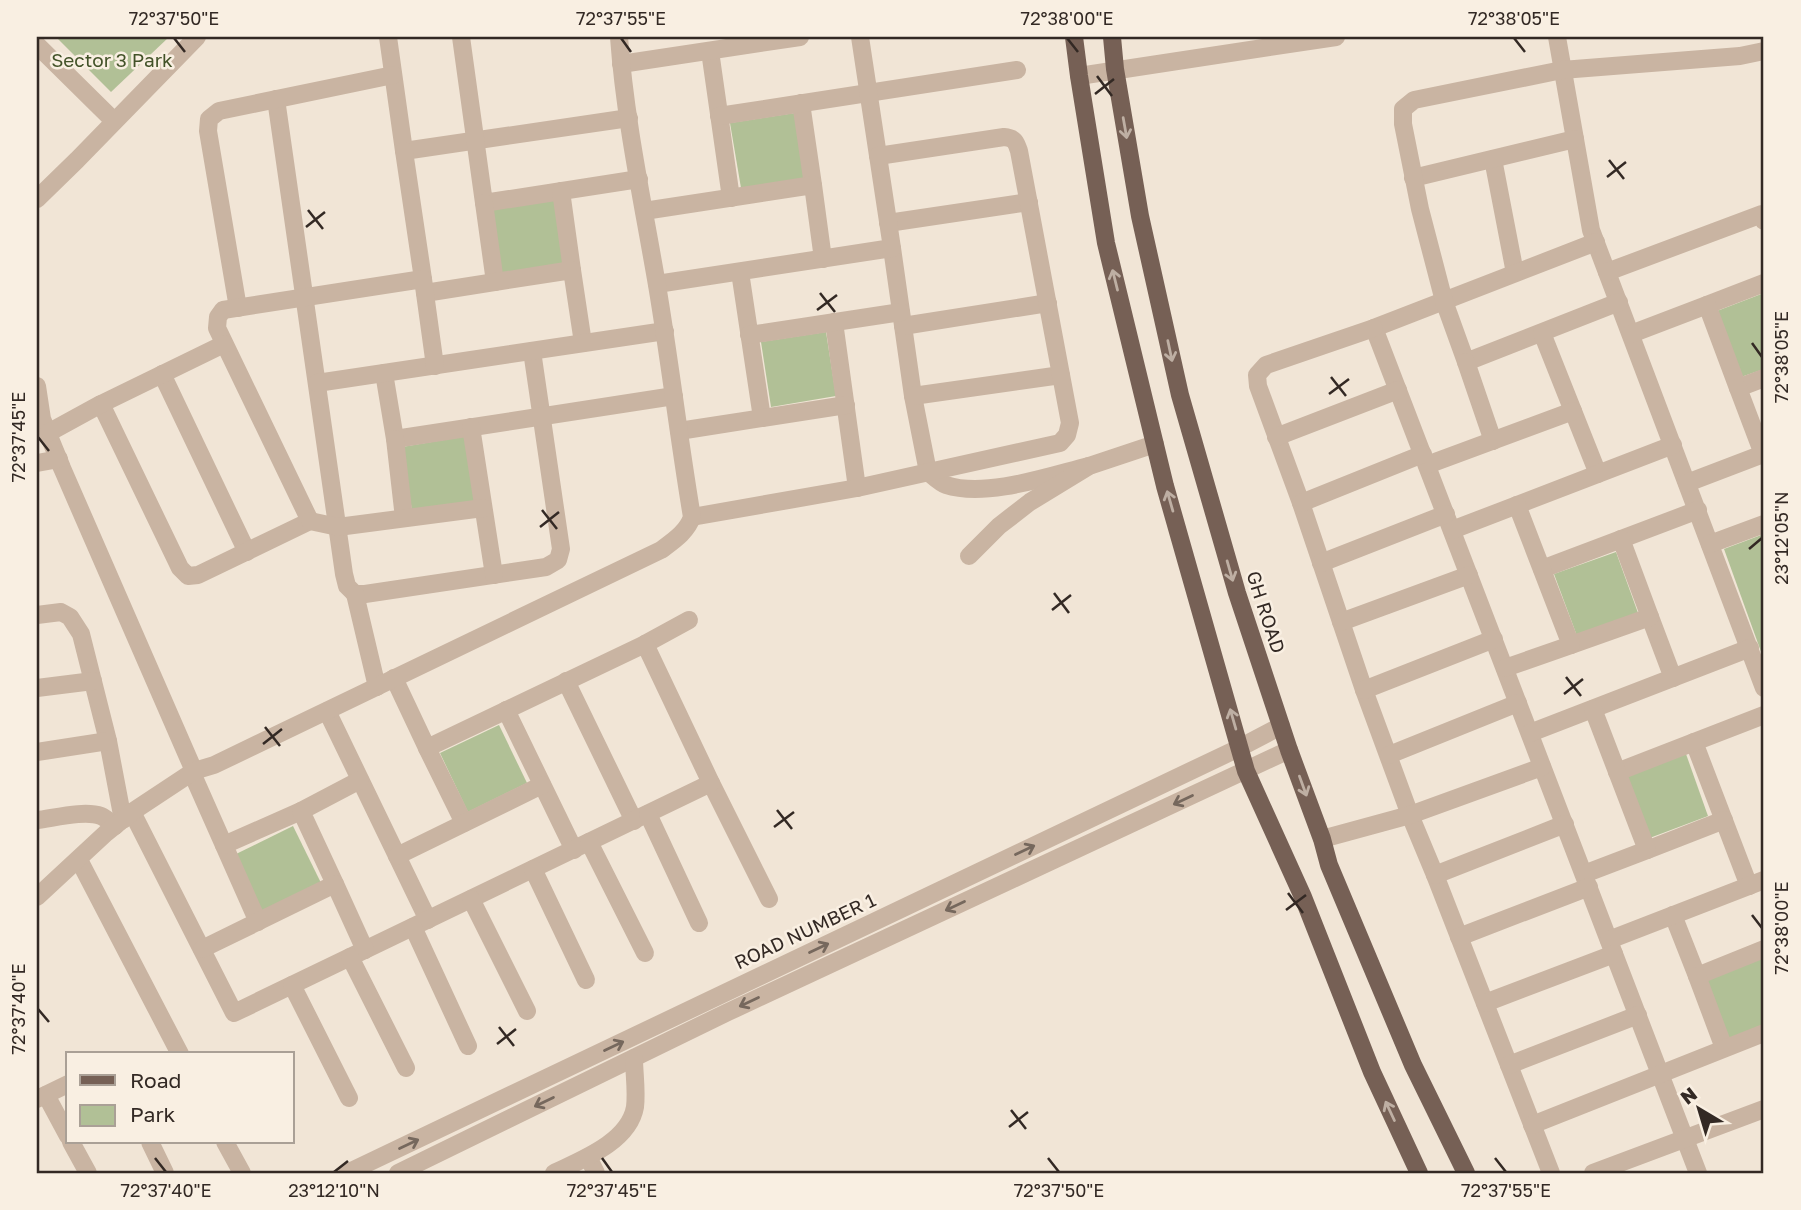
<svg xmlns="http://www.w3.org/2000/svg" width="1801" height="1210" font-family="'Golos Text',sans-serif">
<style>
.green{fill:#b1c096}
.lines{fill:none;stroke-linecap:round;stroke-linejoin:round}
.minor{stroke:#c9b4a2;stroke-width:18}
.major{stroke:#766055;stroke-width:18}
.oneway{stroke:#beafa3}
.oneway2{stroke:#76685d}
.ticks{fill:none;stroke:#332924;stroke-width:2.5}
.labels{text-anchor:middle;stroke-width:5;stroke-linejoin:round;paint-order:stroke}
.park-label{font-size:19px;fill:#425228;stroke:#f9efe2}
.street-label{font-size:19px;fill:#332924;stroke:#f9efe2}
.neatline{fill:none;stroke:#332924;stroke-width:2.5}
.ticks-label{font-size:18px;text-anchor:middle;fill:#332924}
</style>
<rect width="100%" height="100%" fill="#f1e5d6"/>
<g class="green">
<polygon points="56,37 169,37 111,92"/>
<polygon points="795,113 805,178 741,188 730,123"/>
<polygon points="555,199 565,264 501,275 491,210"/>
<polygon points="1764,293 1764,369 1741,377 1717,311"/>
<polygon points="826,332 836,396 771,407 761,342"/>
<polygon points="467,436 477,501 412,511 402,447"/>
<polygon points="1764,534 1764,660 1724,549"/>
<polygon points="1616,552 1638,613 1577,636 1554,574"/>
<polygon points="499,725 527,783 468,812 440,753"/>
<polygon points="1686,754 1708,816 1647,839 1625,777"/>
<polygon points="293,826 322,885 263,913 234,855"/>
<polygon points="1764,957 1764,1027 1728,1040 1706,979"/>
</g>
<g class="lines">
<g class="minor">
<polyline points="388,37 404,151 629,118"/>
<polyline points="461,37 484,203 639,179"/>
<polyline points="1557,37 1591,230 1764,688"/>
<polyline points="37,45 114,121"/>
<polyline points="710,51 731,198"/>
<polyline points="621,64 800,37"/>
<polyline points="1079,76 1336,37"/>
<polyline points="276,99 344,574 347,586 355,594 365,594 546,567 558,560 561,549 532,351"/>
<polyline points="801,103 813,185"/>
<polyline points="719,116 1017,70"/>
<polyline points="404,151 423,279"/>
<polyline points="1493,159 1515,273"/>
<polyline points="1413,178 1575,139"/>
<polyline points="561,191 572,270"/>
<polyline points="37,199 77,160 197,37"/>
<polyline points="484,203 495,282"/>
<polyline points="644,211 813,185 823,259"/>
<polyline points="888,223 1029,202"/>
<polyline points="1596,242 1374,328 1698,1173"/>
<path d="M892 248 913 396 928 472C933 476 940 483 946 485 986 498 1049 476 1089 466"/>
<polyline points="740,272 762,418"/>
<polyline points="1607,272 1762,214 1764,221"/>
<polyline points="657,284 892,248 860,37"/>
<polyline points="425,293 572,270 583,343"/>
<polyline points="1619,302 1466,362 1444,301 1420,209 1403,124 1403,109 1414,100 1562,70 1740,56 1764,51"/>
<polyline points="1707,305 1764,283"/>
<polyline points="238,308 208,131 209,119 219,111 393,75"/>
<polyline points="834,322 857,488"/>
<polyline points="903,326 1048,303"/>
<polyline points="1374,328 1266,365 1257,375 1258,386 1301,503 1364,690 1410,815 1435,875 1551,1173"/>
<polyline points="1542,333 1598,474"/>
<polyline points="1631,334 1707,305 1738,388 1764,378"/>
<polyline points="749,335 901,312"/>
<polyline points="1466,362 1493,441"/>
<polyline points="384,373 395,439 674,396"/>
<polyline points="162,374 247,552"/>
<polyline points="317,383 665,331"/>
<polyline points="37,386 42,419 62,468 194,771"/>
<polyline points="913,396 1061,375"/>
<polyline points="101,404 180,568 188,576 198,575 310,521 217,328 218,317 223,310 423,279 435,366"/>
<polyline points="471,427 494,575"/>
<polyline points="679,431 846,405"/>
<polyline points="48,433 101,404 224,344"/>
<polyline points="1276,437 1398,390"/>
<polyline points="395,439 404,518"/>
<polyline points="37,463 59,459"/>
<polyline points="1427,465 1573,411"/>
<polyline points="1687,483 1763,454 1738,388"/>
<polyline points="1301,503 1423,454"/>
<path d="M692 517 857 488 1060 443 1067 435 1070 423 1019 151C1016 142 1015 138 1004 137L878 156"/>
<polyline points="310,521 338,527 483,508"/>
<polyline points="1452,530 1673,445"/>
<polyline points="1710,544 1764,524"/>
<polyline points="969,556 999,526 1030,502 1089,466 1155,444"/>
<polyline points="1321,563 1446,514"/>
<polyline points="1542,569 1698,510"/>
<polyline points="355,594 377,687"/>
<polyline points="37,615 61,612 70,617 81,634 108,741 123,820"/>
<polyline points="1650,617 1673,678"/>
<polyline points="1341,622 1469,575"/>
<polyline points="645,644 689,620"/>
<polyline points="1571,645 1650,617 1621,539"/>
<polyline points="1505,668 1571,645 1517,505"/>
<polyline points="566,681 634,821"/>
<polyline points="37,688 93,681"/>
<polyline points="1364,690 1494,639"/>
<polyline points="506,710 574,850"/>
<polyline points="327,711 428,920"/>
<polyline points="1530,733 1750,648"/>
<polyline points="1694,742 1749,886"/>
<polyline points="427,748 464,823"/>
<polyline points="37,752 108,741"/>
<polyline points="1389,755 1518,703"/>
<polyline points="1617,772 1764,715"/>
<polyline points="192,773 258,922"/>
<polyline points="711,783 769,899"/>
<polyline points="132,812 234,1013 711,783 645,644 427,748 394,678"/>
<polyline points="648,814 699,923"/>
<path d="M37 820C54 818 85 810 101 816 106 818 111 823 115 826"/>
<polyline points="1322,839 1410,815 1542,767"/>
<polyline points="589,842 645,953"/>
<polyline points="224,845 301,811"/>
<polyline points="1647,850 1724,820"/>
<polyline points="397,856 542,785"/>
<polyline points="79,860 180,1054"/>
<polyline points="533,869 586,980"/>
<polyline points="1584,874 1647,850 1593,709"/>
<polyline points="1435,875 1565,824"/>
<polyline points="335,884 301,811 360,780"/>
<path d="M37 897 106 833 132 812 194 771 214 765 661 550C673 541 687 532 692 517 679 440 670 362 657 285 643 203 625 120 619 37"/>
<polyline points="471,899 527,1011"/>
<polyline points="1673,915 1697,976 1764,949"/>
<polyline points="413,927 468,1046"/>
<polyline points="1459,937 1589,887"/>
<polyline points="1609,940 1764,880"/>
<polyline points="202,949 335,884 365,950"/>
<polyline points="350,957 406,1068"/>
<polyline points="1697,976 1724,1048"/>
<polyline points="292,985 349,1098"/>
<polyline points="1485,1003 1614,954"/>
<polyline points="1509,1065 1638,1015"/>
<polyline points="46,1095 68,1136"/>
<polyline points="37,1099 68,1084"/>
<polyline points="1532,1125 1764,1033"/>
<polyline points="71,1142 88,1173"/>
<polyline points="150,1142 165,1173"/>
<polyline points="225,1142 242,1173"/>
<polyline points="588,1157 596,1173"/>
<polyline points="347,1173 1241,747 1281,726"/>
<polyline points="398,1173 728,1012 1289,750"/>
<path d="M554 1173C581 1160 629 1142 635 1107 637 1091 634 1073 634 1058"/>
<polyline points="1593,1173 1764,1109"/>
</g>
<g class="major">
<polyline points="1074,37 1079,76 1106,243 1165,486 1246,771 1303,897 1372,1072 1419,1173"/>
<polyline points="1112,37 1115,69 1140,216 1180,395 1237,593 1289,750 1322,839 1329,865 1413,1065 1466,1173"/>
</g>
</g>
<defs><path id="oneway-shaft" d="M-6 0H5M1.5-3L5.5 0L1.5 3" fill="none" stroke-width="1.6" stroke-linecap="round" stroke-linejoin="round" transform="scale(1.75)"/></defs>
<g class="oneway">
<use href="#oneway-shaft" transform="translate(1125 128) rotate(80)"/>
<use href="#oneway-shaft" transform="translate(1115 280) rotate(-104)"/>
<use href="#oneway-shaft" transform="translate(1170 351) rotate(78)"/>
<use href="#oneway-shaft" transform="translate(1170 501) rotate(-106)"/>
<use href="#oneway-shaft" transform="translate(1230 571) rotate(74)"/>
<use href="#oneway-shaft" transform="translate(1233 719) rotate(-106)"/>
<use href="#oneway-shaft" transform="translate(1303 786) rotate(70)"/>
<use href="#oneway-shaft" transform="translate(1390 1111) rotate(-115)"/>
</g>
<g class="oneway2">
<use href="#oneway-shaft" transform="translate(1183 800) rotate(155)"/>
<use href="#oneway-shaft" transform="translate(1025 850) rotate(-25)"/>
<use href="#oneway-shaft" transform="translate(955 906) rotate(155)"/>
<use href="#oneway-shaft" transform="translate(819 948) rotate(-25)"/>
<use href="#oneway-shaft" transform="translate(749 1002) rotate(155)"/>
<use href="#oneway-shaft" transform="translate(614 1046) rotate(-25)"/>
<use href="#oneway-shaft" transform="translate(544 1102) rotate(154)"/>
<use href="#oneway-shaft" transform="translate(409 1144) rotate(-25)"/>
</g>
<path class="ticks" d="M174 38 185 52M621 38 631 52M1067 38 1078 52M1514 38 1525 52M1097 76 1112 96M1095 94 1114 79M1609 160 1624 179M1607 177 1626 162M308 210 323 229M306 227 325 212M820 293 835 312M817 310 837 295M1752 343 1762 357M1331 377 1346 396M1329 394 1349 379M38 437 49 451M542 510 557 529M540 527 559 512M1749 549 1762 538M1054 593 1069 613M1052 610 1071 595M1566 677 1581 696M1564 694 1583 679M265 727 280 746M263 744 282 729M777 810 792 829M774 827 794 812M1288 893 1303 913M1286 910 1306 895M1752 915 1762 928M38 1009 49 1022M499 1027 514 1046M497 1044 516 1029M1011 1110 1026 1129M1009 1127 1028 1112M155 1158 166 1172M602 1158 612 1172M1048 1158 1059 1172M1495 1158 1506 1172M334 1172 348 1161"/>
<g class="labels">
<g class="park-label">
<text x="112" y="67">Sector 3 Park</text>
</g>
<g class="street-label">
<text transform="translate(1266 612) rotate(72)" y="7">GH ROAD</text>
<text transform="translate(805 931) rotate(-25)" y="7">ROAD NUMBER 1</text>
</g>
</g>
<rect width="1801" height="1210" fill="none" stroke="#f9efe2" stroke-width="77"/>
<rect x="66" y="1052" width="228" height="91" fill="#f9efe2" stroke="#aaa096" stroke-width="2"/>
<rect x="80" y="1075" width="35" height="10" fill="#766055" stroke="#aaa096" stroke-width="2"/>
<text x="130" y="1088" font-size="21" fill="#332924">Road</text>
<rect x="80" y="1105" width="35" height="21" fill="#b1c096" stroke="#aaa096" stroke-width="2"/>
<text x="130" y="1122" font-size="21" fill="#332924">Park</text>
<g transform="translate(1699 1109) rotate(322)" stroke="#f9efe2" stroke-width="5" paint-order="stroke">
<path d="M0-5L12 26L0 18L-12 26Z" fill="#332924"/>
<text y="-10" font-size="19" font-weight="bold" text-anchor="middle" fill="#332924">N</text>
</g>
<rect x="38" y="38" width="1724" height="1134" class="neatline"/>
<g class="ticks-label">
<text x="174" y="25">72°37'50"E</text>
<text x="621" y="25">72°37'55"E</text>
<text x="1067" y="25">72°38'00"E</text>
<text x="1514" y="25">72°38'05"E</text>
<text transform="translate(1782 357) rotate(-90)" y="6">72°38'05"E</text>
<text transform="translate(19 437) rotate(-90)" y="6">72°37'45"E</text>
<text transform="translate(1782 538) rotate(-90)" y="6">23°12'05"N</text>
<text transform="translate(1782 928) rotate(-90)" y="6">72°38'00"E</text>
<text transform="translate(19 1009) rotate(-90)" y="6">72°37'40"E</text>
<text x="166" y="1197">72°37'40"E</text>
<text x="334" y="1197">23°12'10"N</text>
<text x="612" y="1197">72°37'45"E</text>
<text x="1059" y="1197">72°37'50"E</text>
<text x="1506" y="1197">72°37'55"E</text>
</g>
</svg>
